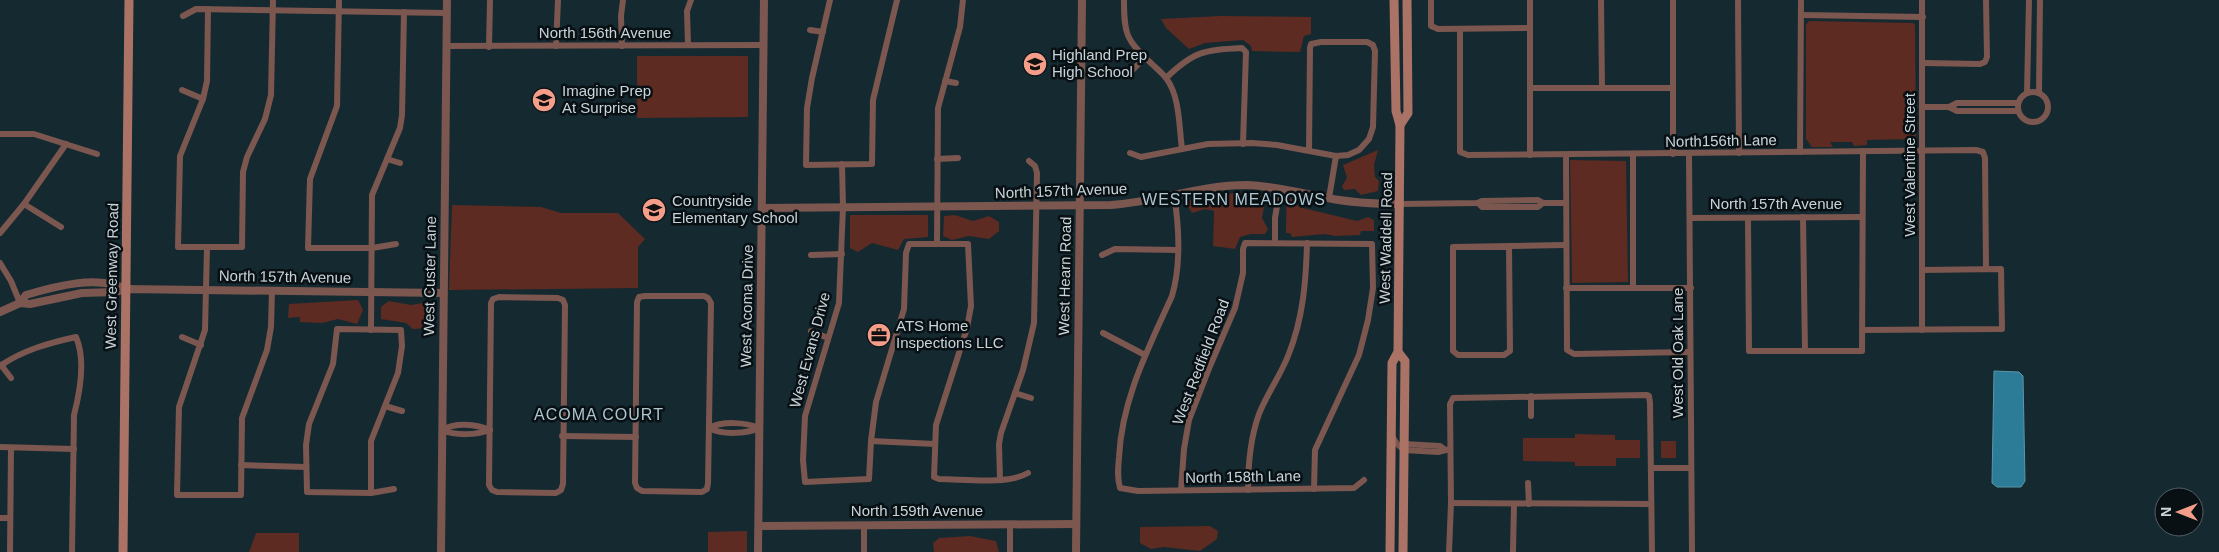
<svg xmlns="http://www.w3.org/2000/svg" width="2219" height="552" font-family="Arial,sans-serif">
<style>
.green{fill:#5d2b21}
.water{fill:#2c7b97;stroke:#5b96ab}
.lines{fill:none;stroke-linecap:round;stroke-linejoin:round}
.minor{stroke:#7b574f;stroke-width:6}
.tertiary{stroke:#7b574f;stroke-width:8}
.secondary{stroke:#aa7366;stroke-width:9}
.labels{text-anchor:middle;stroke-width:5;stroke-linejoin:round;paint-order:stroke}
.street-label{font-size:15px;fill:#c8d4d9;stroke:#081014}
.poi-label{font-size:15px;fill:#c8d4d9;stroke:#081014;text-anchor:start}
.neighbourhood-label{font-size:16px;letter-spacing:1px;fill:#aec6d0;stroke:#081014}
</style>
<rect width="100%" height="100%" fill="#152931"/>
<g class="green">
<polygon points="1221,16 1311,17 1311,34 1304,36 1300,52 1252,51 1251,46 1243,40 1205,43 1189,49 1166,28 1161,19"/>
<polygon points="1809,21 1913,23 1915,25 1916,139 1867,140 1867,145 1854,146 1852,142 1830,142 1833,147 1812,147 1806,139 1806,25"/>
<polygon points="637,56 748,56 748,117 637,118"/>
<polygon points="1378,150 1374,165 1375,177 1379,181 1378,191 1361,195 1355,189 1344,190 1342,186 1347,178 1343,165"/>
<polygon points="1570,160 1626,161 1628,282 1572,283"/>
<polygon points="1234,193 1266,196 1262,218 1268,229 1265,234 1251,234 1240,237 1235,249 1213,246 1214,211 1205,209 1192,213 1187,205 1190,200"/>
<path d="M1287 198 1292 199 1299 207 1357 221 1368 217 1374 220V231H1361L1360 235 1336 236 1324 234 1292 237 1290 233H1286C1286 222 1286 211 1287 198Z"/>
<polygon points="452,205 541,207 561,213 618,213 645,239 638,247 638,288 449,290"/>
<polygon points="850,215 928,215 928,237 904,239 898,250 872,243 858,252 850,248"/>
<polygon points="955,215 973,221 989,216 999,222 999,231 989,239 969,236 952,240 943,236 944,216"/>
<polygon points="358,300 363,310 357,324 338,319 322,323 300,322 300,317 288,318 289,304"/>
<polygon points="389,301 411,305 429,302 432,315 428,328 413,329 406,323 381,319 381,307"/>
<polygon points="1575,434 1615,435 1615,440 1640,440 1640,458 1616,458 1616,466 1575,466 1575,462 1523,461 1523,438 1575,438"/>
<rect x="1661" y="441" width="15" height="17"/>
<polygon points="1210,526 1218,531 1217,539 1200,551 1164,547 1151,549 1140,543 1140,527"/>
<polygon points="747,531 747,552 708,552 708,532"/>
<polygon points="256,533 299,533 299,552 249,552"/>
<polygon points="970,536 996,541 999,552 934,552 933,543 939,538"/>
</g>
<polygon class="water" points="1994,371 2019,372 2023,376 2025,481 2021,487 1997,487 1992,483"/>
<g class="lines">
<g class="minor">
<polyline points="339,0 337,106 310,179 308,248 372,248 396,244"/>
<polyline points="830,0 812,78 807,108 806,165 872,164 873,100 897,0"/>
<path d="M1124 0C1124 35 1126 40 1152 64 1156 68 1162 73 1166 78 1180 96 1179 127 1182 149"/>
<polyline points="1431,0 1431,26 1438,29 1530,28"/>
<polyline points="1530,0 1530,155"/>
<polyline points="1601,0 1602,88"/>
<polyline points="1673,0 1673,154"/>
<polyline points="1738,0 1739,153"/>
<polyline points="1922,0 1922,330"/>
<polyline points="208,9 207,81 203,99 180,156 178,247 242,247 243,172 247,157 265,119 271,95 273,0"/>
<polyline points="1801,15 1923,17"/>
<polyline points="183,16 196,9 447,13"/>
<polyline points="810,30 823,32"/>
<polyline points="1460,30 1460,152 1468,155 1976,150 1983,152 1985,158 1986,269"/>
<polyline points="688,45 687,11 691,0"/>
<polyline points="446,46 764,45"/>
<polyline points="556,46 558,0"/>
<polyline points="622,46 621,16 623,0"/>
<polyline points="489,47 490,0"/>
<polyline points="1923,63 1980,64 1985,62 1987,57 1986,0"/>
<polyline points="1127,76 1145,57"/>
<path d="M1166 78C1194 51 1204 50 1242 48L1246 52 1243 144"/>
<polyline points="945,81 956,83"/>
<polyline points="1530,88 1672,88"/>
<polyline points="182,90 203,99"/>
<circle cx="2033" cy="107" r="15"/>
<polyline points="2027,93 2029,0"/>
<polyline points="2039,93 2040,0"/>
<polyline points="1923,107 1949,107 1957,111 2018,111"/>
<polyline points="1949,107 1957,103 2018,103"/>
<polyline points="0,134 34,134 97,154"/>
<polyline points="1800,152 1801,0"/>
<polyline points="1130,153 1141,157 1208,144 1252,143 1277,145 1336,156 1348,155 1359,150 1369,139 1373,127 1375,51 1373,45 1367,42 1321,42 1311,44 1310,48 1309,151"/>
<polyline points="1633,154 1633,288"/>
<polyline points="1689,154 1692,552"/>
<polyline points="1566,155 1567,350 1574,354 1690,352"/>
<polyline points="387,159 400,163"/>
<polyline points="937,159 958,158"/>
<path d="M842 164 843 207 839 303 805 416 803 460 805 482 869 479 871 441 876 402 904 309 906 253 909 244H968L971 306 967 328 936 425 934 477 939 479C964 479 1007 485 1028 473"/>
<path d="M1174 194C1179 226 1181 265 1172 296 1148 349 1122 399 1119 457 1118 468 1117 478 1120 488L1138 491 1354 488 1364 480"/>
<polyline points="1329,198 1336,156"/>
<polyline points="1478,203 1482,207 1538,207 1543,203"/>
<polyline points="24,204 61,227"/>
<polyline points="1400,204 1478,203 1482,201 1538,200 1543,203 1565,203"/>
<polyline points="1803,217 1805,351"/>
<polyline points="1690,218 1862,217"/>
<polyline points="1748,218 1749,351 1862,351 1863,151"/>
<polyline points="0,233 24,204 66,144"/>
<polyline points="1275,243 1275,218 1280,188"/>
<polyline points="937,244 938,108 960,27 963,0"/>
<polyline points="1509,246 1510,351 1504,355 1458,355 1453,351 1453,247 1565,245"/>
<polyline points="207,247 205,330 179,407 177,495 241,495 242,418 267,350 271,327 272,290"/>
<polyline points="811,255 842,254"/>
<polyline points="1102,255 1115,249 1177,250"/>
<polyline points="0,263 11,281 20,303"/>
<polyline points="1566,288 1691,288"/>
<polygon points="645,296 704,296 708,298 711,303 708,483 707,489 702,492 642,491 637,488 635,483 637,302 639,297"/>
<polygon points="499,297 558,298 563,300 565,305 563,484 561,490 556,493 497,492 492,490 489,485 491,303 493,299"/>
<polyline points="371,330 372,195 400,128 402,115 404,12"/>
<polyline points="1862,330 2002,329 2001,269 1922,270"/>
<polyline points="811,331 828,338"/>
<polyline points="1103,333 1145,355"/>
<polyline points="182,337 201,345"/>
<polyline points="1,365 11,378"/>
<path d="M0 366C23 350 49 343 76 337 86 360 80 392 74 415L72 552"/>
<polyline points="1015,393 1031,398"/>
<polyline points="385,406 402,411"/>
<polyline points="1531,416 1531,396"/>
<path d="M709 428C722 421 746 422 759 428"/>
<path d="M709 428C721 435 747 434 759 428"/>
<path d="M442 430C455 422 476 424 490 430"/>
<path d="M442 430C456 436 476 435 490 430"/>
<polyline points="562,436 636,437"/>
<polyline points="1392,436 1397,444 1404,450 1438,452 1450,449"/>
<polyline points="871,441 935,444"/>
<polyline points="1404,444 1440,446 1444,449"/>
<polyline points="0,447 74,449"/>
<polyline points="241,465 306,467"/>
<polyline points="1651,468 1691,468"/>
<polyline points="1000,479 999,444 1001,433 1023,370 1034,323 1037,173 1035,166 1029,161"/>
<polyline points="1528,483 1529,504"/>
<polyline points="1181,490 1184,449 1189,420 1210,366 1235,308 1243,273 1243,249 1245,243 1372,244 1373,288 1368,320 1359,355 1315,450 1314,489"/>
<path d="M1248 490C1248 463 1250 439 1259 414 1267 394 1280 376 1288 356 1303 319 1306 282 1307 243"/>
<polyline points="371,493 371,441 398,373 402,346 401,330 337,329 333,364 309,424 306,445 307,492 371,493 394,489"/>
<polyline points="1451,503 1650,504"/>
<polyline points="0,518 10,518"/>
<polyline points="864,525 864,552"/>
<polyline points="1010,525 1010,552"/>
<polyline points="10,552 11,448"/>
<polyline points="1449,552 1451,503 1450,404 1453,398 1647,395 1649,396 1650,403 1652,552"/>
<polyline points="1513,552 1514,504"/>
</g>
<g class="tertiary">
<path d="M762 208 1111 205C1157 202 1200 185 1246 185 1274 186 1301 193 1328 198 1352 203 1376 204 1400 204"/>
<path d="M20 303 26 295C56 286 97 275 126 289"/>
<polyline points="0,312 20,303 30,304 82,293 116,292 126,289 443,293"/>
<polyline points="759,526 1076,524"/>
<polyline points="441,552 447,0"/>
<polyline points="758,552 764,0"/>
<polyline points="1076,552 1082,0"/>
</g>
<g class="secondary">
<polyline points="1400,125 1408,113 1407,0"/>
<polyline points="1398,352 1405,361 1403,552"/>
<polyline points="123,552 129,0"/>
<polyline points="1390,552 1392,363 1398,352 1400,125 1396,111 1394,0"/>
</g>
</g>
<defs>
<g id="school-disc" transform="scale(1.25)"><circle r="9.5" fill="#f49e8a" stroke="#081014"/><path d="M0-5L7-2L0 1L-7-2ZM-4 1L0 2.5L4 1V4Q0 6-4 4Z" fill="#111"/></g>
<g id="office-disc" transform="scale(1.25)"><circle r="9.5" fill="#f49e8a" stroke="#081014"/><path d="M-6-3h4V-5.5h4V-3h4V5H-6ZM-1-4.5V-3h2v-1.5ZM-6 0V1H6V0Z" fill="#111"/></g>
</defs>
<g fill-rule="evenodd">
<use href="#school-disc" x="1035" y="64"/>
<use href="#school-disc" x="544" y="100"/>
<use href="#school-disc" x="654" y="210"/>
<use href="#office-disc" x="879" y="335"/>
</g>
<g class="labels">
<g class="street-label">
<text x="605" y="38">North 156th Avenue</text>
<text transform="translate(1721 141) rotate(-1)" y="5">North156th Lane</text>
<text transform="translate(1910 165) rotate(-90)" y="5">West Valentine Street</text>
<text transform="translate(1061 191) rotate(-2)" y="5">North 157th Avenue</text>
<text x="1776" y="209">North 157th Avenue</text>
<text transform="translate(1386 238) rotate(-89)" y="5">West Waddell Road</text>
<text transform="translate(112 276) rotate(-89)" y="5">West Greenway Road</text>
<text transform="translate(430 276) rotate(-89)" y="5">West Custer Lane</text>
<text transform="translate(1065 276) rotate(-89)" y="5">West Hearn Road</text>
<text transform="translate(285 277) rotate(1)" y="5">North 157th Avenue</text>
<text transform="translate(747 306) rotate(-89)" y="5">West Acoma Drive</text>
<text transform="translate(810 350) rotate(-75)" y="5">West Evans Drive</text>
<text transform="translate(1678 353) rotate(-90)" y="5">West Old Oak Lane</text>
<text transform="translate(1201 362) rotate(-69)" y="5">West Redfield Road</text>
<text transform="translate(1243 477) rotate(-1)" y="5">North 158th Lane</text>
<text x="917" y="516">North 159th Avenue</text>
</g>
<g class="poi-label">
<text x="1052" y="60">Highland Prep<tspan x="1052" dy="17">High School</tspan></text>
<text x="562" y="96">Imagine Prep<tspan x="562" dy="17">At Surprise</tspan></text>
<text x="672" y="206">Countryside<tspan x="672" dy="17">Elementary School</tspan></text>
<text x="896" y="331">ATS Home<tspan x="896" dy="17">Inspections LLC</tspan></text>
</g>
<g class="neighbourhood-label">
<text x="1234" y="205">WESTERN MEADOWS</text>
<text x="599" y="420">ACOMA COURT</text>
</g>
</g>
<g transform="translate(2179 512) rotate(270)"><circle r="24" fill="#081014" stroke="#555e63"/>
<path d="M0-4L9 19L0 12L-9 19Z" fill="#f49e8a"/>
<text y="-8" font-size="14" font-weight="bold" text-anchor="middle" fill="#c8d4d9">N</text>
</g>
</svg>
